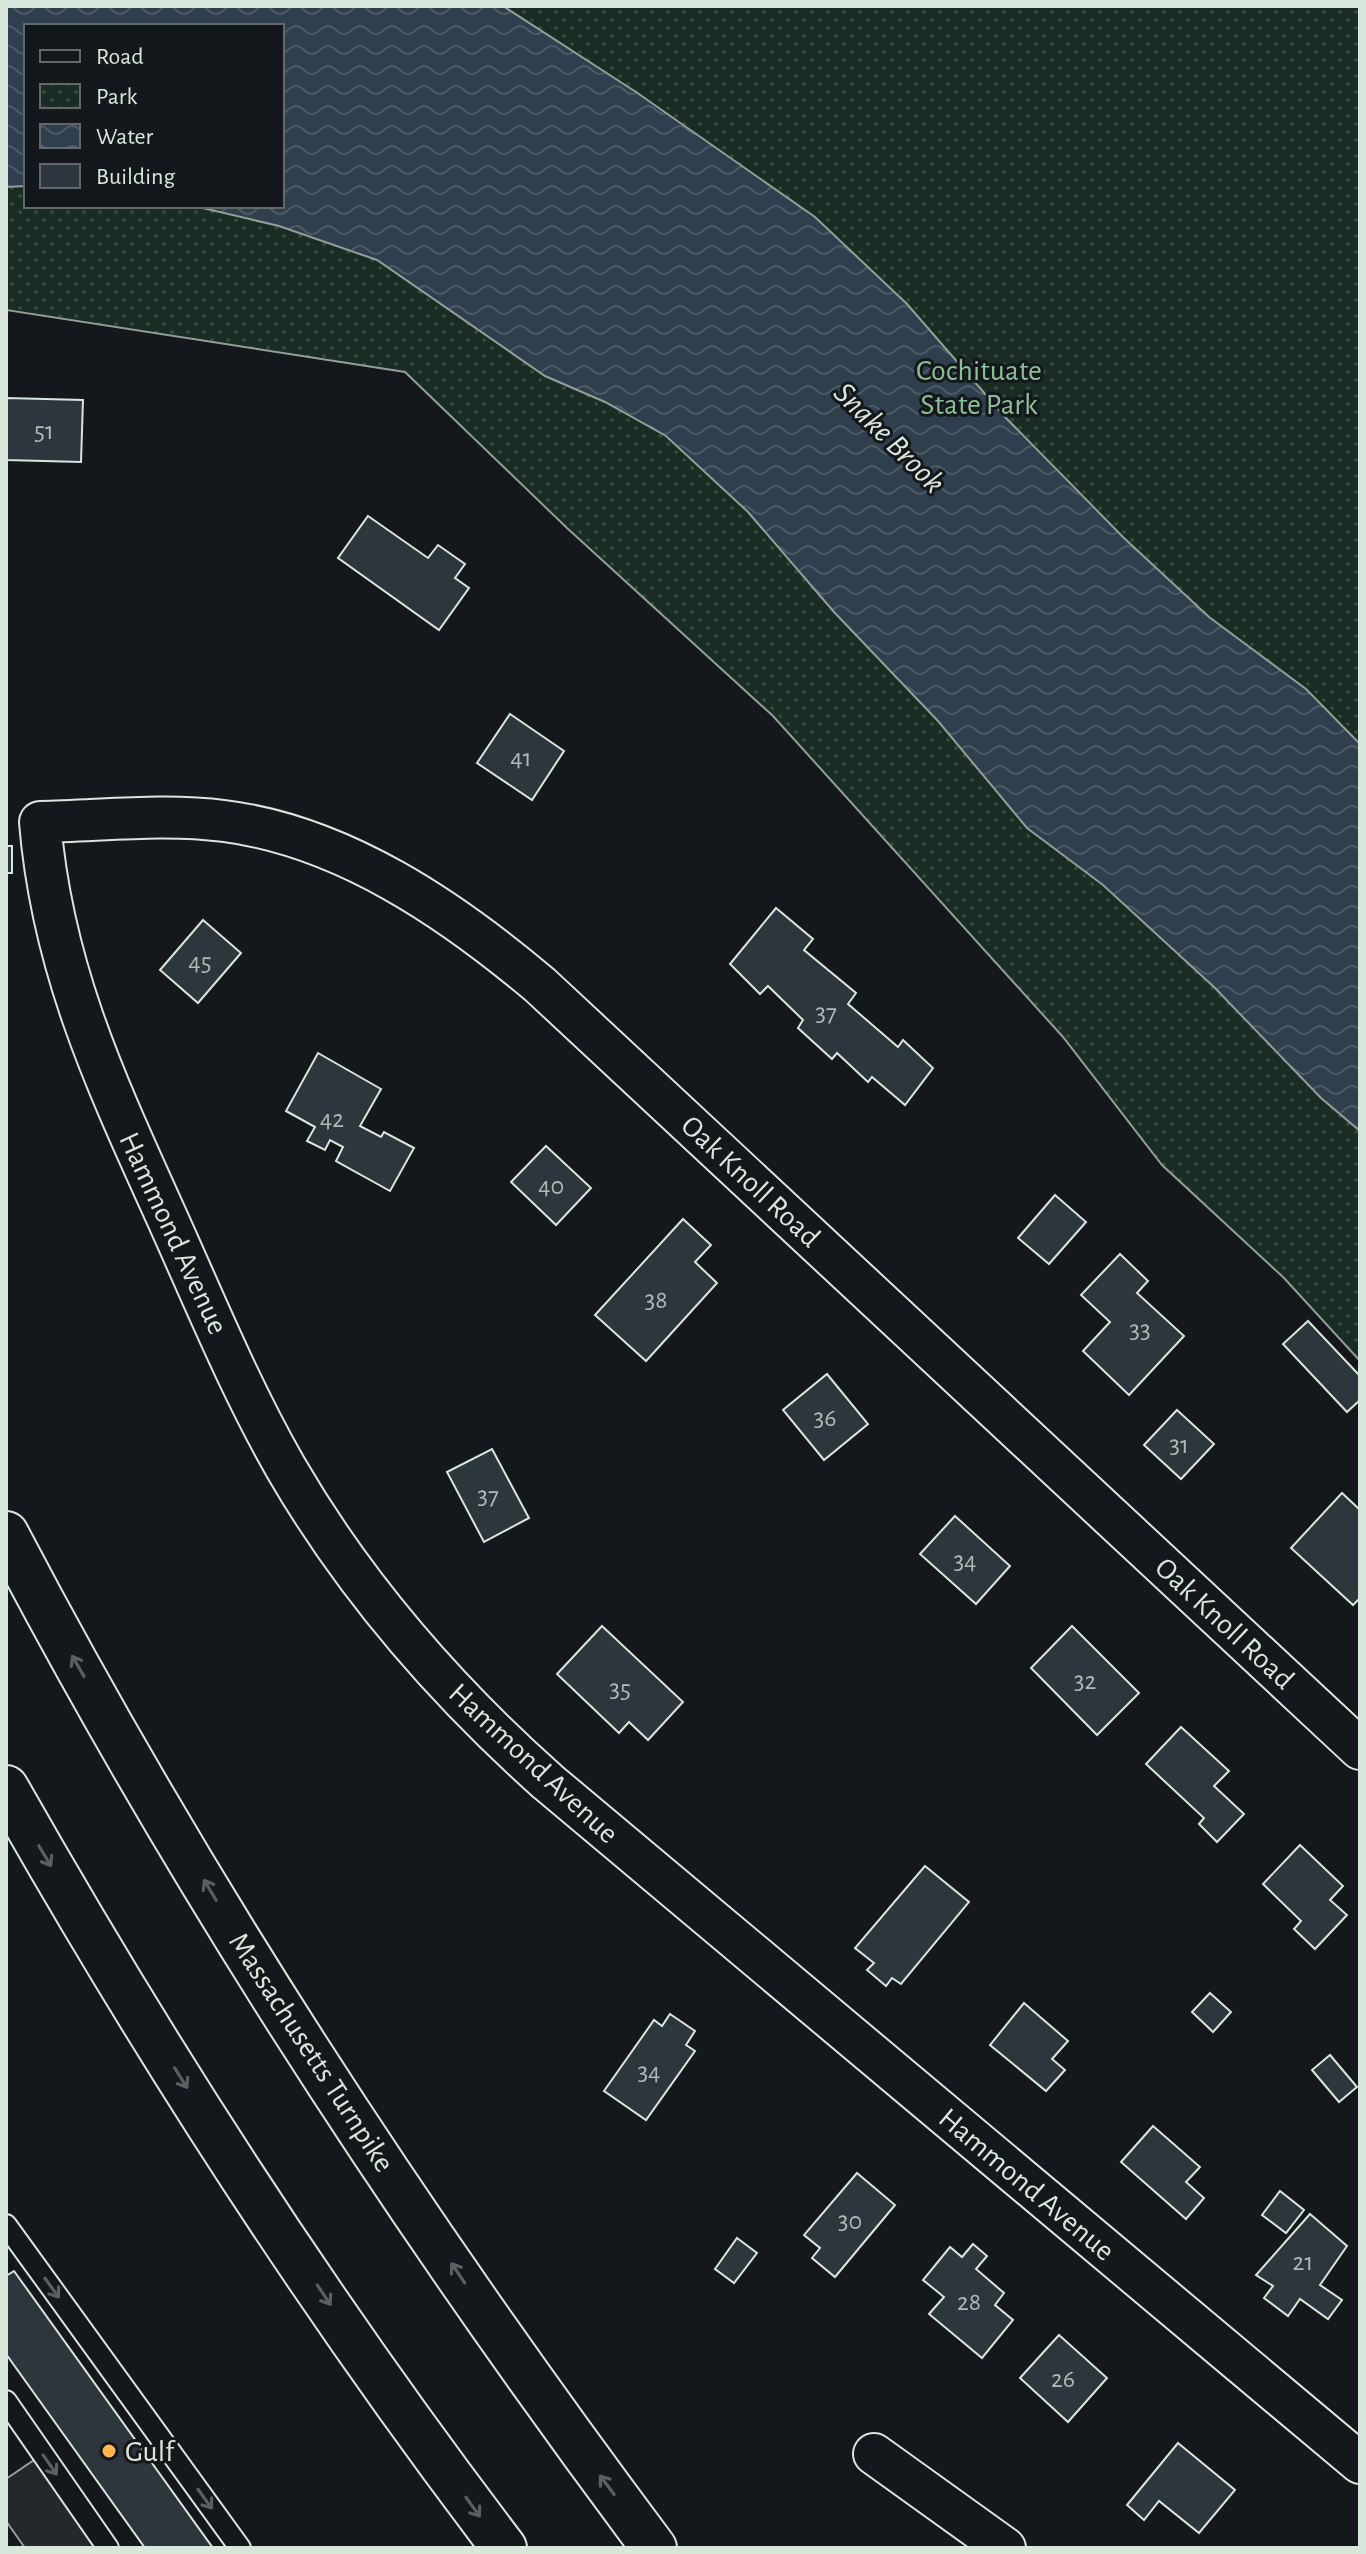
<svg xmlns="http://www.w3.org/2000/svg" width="1366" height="2554" font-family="'Alegreya Sans',sans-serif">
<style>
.park{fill:url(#park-dots);stroke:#939e99;stroke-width:2;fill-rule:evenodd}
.parking{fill:#24282b;stroke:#939e99;stroke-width:2}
.water{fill:url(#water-waves);stroke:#939e99;stroke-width:2}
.building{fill:#2c363c;stroke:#d8e6dc;stroke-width:2}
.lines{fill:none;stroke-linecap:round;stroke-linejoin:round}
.lane-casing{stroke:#d8e6dc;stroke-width:24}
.street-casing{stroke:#d8e6dc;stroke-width:44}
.highway-casing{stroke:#d8e6dc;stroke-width:48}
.lane{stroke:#14181c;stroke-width:20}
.street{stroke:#14181c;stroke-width:40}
.highway{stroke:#14181c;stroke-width:44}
.oneway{stroke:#59605f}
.poi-dot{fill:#ffb74d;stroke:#14181c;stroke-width:3}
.labels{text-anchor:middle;stroke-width:6;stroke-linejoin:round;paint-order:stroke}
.number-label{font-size:26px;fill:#adbab4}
.park-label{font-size:30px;fill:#8ac095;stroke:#14181c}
.street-label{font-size:30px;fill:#d8e6dc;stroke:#14181c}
.poi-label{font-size:30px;fill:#d8e6dc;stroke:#14181c;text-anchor:start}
.water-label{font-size:32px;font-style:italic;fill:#d8e6dc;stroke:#14181c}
</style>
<defs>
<pattern id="park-dots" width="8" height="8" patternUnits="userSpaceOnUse" patternTransform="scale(2)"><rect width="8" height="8" fill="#1a2d24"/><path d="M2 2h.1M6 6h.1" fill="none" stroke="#3b4b43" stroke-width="1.8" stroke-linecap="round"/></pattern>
<pattern id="water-waves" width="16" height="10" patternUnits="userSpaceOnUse" patternTransform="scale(2)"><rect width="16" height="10" fill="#2f3f4d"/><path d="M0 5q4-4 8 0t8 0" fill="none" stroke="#4c5b66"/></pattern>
</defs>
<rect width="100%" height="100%" fill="#14181c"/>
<path class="park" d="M6 6H1360V1361L1284 1278 1162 1165 1063 1037 773 716 567 528 405 372 6 310ZM26 26H282V206H26Z"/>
<polygon class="parking" points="43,2454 108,2548 25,2548 6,2521 6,2479"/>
<polygon class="water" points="6,6 503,6 636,92 815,217 907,304 1006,418 1124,538 1209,617 1306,689 1360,744 1360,1131 1321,1098 1214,987 1103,885 1027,828 938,721 834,612 748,512 666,436 605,402 545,376 377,260 279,226 194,206 282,206 282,26 26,26 26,186 6,187"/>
<g class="building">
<polygon points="6,398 83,400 81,462 6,460"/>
<polygon points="368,516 428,558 438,545 465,564 455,578 469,588 439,630 338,558"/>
<polygon points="510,714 564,751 532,800 477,763"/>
<rect x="6" y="846" width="6" height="27"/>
<polygon points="776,908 813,939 804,950 856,993 848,1004 898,1047 903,1040 933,1068 905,1105 872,1077 868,1082 837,1053 832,1059 798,1028 803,1020 768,986 760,994 730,964"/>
<polygon points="203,920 241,953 198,1003 160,970"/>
<polygon points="318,1053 381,1089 360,1126 381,1137 384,1132 414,1148 390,1191 336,1161 343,1147 330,1140 325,1150 307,1141 315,1127 286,1111"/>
<polygon points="546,1146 591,1188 556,1225 511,1182"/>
<polygon points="1055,1195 1086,1222 1049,1264 1018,1238"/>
<polygon points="683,1219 711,1245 695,1262 717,1283 646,1361 595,1315"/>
<polygon points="1120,1254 1148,1281 1137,1293 1184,1336 1129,1395 1083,1351 1110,1322 1081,1295"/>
<polygon points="1308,1321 1360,1376 1360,1400 1347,1412 1283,1344"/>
<polygon points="827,1374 868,1424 824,1460 783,1410"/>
<polygon points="1177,1410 1214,1444 1181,1479 1144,1445"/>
<polygon points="492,1449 529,1518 484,1542 447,1472"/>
<polygon points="1342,1493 1360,1510 1360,1598 1353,1605 1291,1548"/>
<polygon points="955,1516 1010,1566 976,1604 920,1554"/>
<polygon points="602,1626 683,1702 648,1740 629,1722 619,1733 557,1674"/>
<polygon points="1072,1626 1139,1693 1097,1735 1031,1668"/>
<polygon points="1181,1727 1229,1771 1214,1786 1244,1814 1217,1842 1199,1824 1204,1818 1146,1764"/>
<polygon points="1300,1845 1343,1886 1330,1900 1347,1915 1315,1949 1294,1929 1301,1921 1263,1884"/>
<polygon points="925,1866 969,1902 901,1984 892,1978 886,1986 867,1970 874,1963 855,1948"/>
<polygon points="1210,1993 1231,2012 1213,2032 1192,2012"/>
<polygon points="1024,2003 1068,2041 1052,2059 1065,2070 1046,2091 990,2045"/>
<polygon points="670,2014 695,2031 686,2045 695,2051 646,2120 604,2091 654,2020 662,2026"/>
<polygon points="1330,2055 1357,2087 1339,2102 1312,2070"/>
<polygon points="1153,2126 1200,2167 1186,2182 1204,2198 1186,2219 1121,2162"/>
<polygon points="857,2173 895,2205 835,2277 812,2258 820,2248 804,2235"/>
<polygon points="1280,2191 1304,2210 1286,2233 1262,2215"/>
<polygon points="1310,2214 1347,2246 1320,2285 1342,2300 1328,2319 1300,2299 1288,2316 1264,2298 1273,2286 1256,2275"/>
<polygon points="737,2238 757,2253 734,2283 715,2269"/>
<polygon points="973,2244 987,2256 976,2269 1004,2293 995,2305 1013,2320 982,2358 929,2314 944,2297 923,2280 950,2247 962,2257"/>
<polygon points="14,2271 213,2548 145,2548 6,2354 6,2276"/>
<polygon points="1059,2335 1107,2378 1068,2422 1020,2378"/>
<polygon points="1178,2443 1235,2490 1199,2533 1159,2501 1144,2520 1127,2505"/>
</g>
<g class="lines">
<g class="lane-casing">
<g id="lane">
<polyline points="6,2225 240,2548"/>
<polyline points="6,2401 108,2548"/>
</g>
</g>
<g class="street-casing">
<g id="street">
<path d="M1360 1749 540 985C451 910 343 836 224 821 163 813 101 821 40 822 52 967 105 1081 164 1211 203 1297 239 1386 286 1468 355 1587 446 1691 548 1782L1360 2463"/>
<polyline points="874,2454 1005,2548"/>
</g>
</g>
<g class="highway-casing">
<g id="highway">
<path d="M6 1534C192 1889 414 2227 654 2548"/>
<path d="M6 1788C155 2051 321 2308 504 2548"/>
</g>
</g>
<use href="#lane" class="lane"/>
<use href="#street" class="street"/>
<use href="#highway" class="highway"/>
</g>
<defs><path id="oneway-shaft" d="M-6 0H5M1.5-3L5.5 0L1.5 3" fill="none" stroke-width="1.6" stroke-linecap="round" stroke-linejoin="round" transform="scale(2)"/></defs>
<g class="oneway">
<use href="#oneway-shaft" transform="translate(78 1666) rotate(-120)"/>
<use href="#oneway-shaft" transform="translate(45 1856) rotate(59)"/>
<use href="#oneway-shaft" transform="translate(210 1890) rotate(-121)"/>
<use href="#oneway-shaft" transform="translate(181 2078) rotate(58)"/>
<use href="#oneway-shaft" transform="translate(458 2273) rotate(-124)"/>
<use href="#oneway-shaft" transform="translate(52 2288) rotate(54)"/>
<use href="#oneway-shaft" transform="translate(324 2295) rotate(56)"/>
<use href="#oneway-shaft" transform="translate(50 2465) rotate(55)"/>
<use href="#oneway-shaft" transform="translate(607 2485) rotate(-127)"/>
<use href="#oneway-shaft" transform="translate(205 2499) rotate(54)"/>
<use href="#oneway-shaft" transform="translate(473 2507) rotate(54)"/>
</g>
<circle class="poi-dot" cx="109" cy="2451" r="8"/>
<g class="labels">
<g class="number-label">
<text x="44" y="439">51</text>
<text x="521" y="766">41</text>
<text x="200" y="970">45</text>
<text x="826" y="1021">37</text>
<text x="332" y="1127">42</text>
<text x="551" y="1194">40</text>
<text x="656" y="1308">38</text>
<text x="1140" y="1338">33</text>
<text x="825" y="1426">36</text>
<text x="1179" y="1453">31</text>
<text x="488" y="1504">37</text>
<text x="965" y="1569">34</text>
<text x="1085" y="1689">32</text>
<text x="620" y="1697">35</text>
<text x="649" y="2080">34</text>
<text x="850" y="2229">30</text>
<text x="1303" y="2270">21</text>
<text x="969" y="2310">28</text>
<text x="1063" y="2387">26</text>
</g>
<g class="park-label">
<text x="979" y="380">Cochituate<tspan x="979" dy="34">State Park</tspan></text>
</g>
<g class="street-label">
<text transform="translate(751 1181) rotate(43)" y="10">Oak Knoll Road</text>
<text transform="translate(174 1233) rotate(65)" y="10">Hammond Avenue</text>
<text transform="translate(1225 1623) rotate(43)" y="10">Oak Knoll Road</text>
<text transform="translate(534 1763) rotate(43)" y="10">Hammond Avenue</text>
<text transform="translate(312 2052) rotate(57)" y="10">Massachusetts Turnpike</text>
<text transform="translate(1027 2184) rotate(40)" y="10">Hammond Avenue</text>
</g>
<g class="poi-label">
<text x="125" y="2461">Gulf</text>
</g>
<g class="water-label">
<text transform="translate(890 437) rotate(45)" y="11">Snake Brook</text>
</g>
</g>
<rect width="1366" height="2554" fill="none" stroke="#d8e6dc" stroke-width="16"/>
<rect x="24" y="24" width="260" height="184" fill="#14181c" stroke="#626a69" stroke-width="2"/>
<rect x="40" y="50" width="40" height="12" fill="#14181c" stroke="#626a69" stroke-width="2"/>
<text x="96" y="64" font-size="24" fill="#d8e6dc">Road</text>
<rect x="40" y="84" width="40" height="24" fill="url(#park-dots)" stroke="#626a69" stroke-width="2"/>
<text x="96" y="104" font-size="24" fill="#d8e6dc">Park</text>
<rect x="40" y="124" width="40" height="24" fill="url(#water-waves)" stroke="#626a69" stroke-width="2"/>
<text x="96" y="144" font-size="24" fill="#d8e6dc">Water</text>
<rect x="40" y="164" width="40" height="24" fill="#2c363c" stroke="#626a69" stroke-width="2"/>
<text x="96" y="184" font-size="24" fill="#d8e6dc">Building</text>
</svg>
